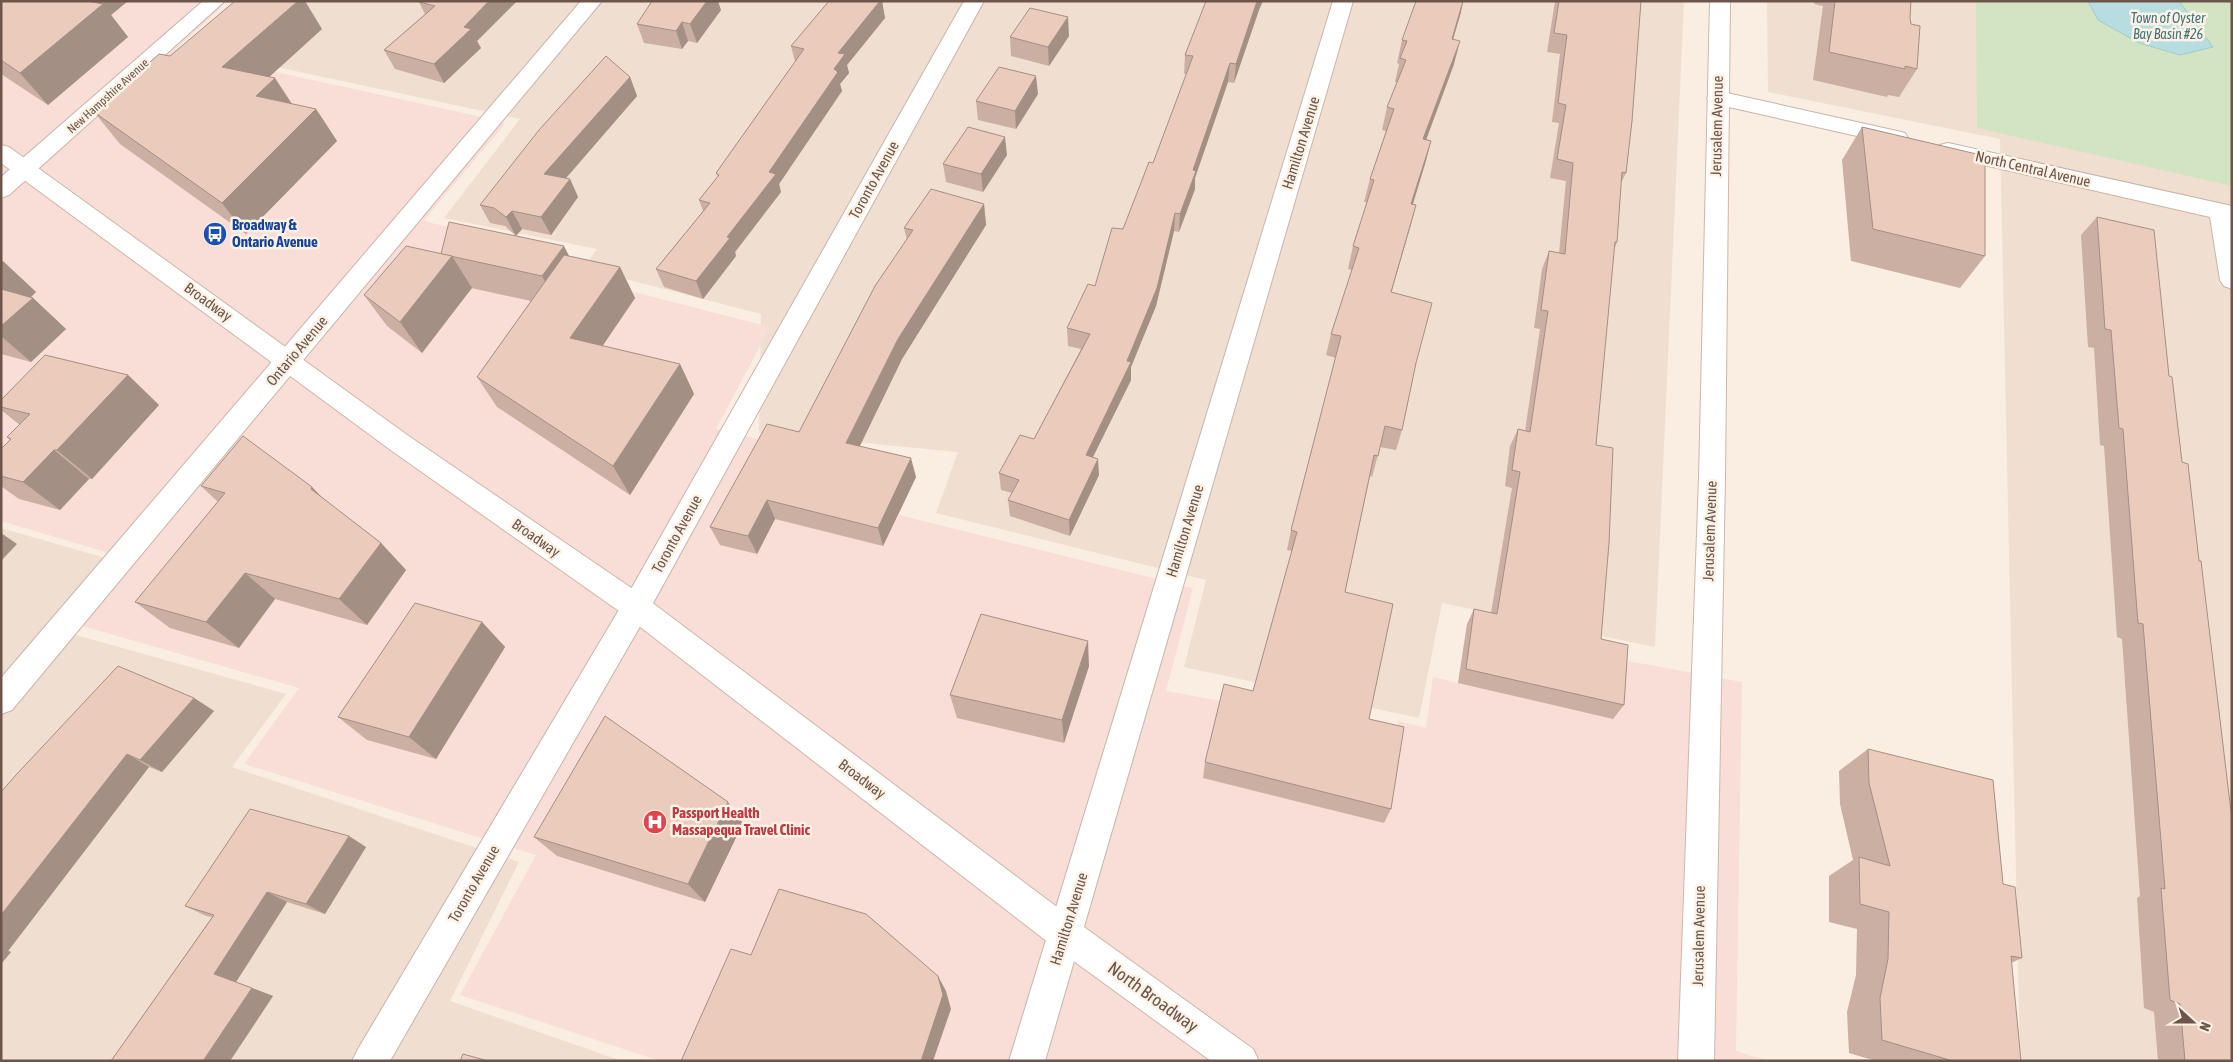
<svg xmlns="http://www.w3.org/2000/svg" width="2233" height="1062" font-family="'Asap Condensed',sans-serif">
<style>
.residential{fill:#f0dfd0}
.commercial{fill:#f8ded6}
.green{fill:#d2e4c2}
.water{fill:#b8dde0;stroke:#a0ccd1}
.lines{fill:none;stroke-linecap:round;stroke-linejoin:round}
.street-casing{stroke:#c8b5aa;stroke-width:2}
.secondary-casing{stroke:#cdb7aa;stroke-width:2}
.street{fill:#fff;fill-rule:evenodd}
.secondary{fill:#fff;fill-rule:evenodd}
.wall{fill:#caafa2}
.shaded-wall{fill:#a48f84}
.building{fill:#ebccbc;stroke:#a48f84}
.labels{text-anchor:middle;stroke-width:5;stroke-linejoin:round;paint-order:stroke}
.far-street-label{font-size:12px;fill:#6d554b;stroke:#fdf2e6}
.far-water-label{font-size:14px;font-style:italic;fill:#447378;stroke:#fdf2e6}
.street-label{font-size:15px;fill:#6d554b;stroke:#fdf2e6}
.transit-label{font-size:15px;font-weight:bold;fill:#164399;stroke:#fdf2e6;text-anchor:start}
.health-label{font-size:15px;font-weight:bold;fill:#be3a42;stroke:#fdf2e6;text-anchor:start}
.near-street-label{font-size:18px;fill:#6d554b;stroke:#fdf2e6}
</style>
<rect width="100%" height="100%" fill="#f9eee1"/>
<g class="residential">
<polygon points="215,1 1684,1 1655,647 1442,603 1419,718 1184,667 1206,580 936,513 958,452 759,433 761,314 583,268 597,249 444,218 520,119 192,49 240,5"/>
<polygon points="1767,1 2232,1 2232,1061 2020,1061 2000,139 1768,92"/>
<polygon points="1,528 126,564 69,633 286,694 232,767 519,862 450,1001 622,1061 1,1061"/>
</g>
<polygon class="commercial" points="1,1 188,1 222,7 175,50 482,117 505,124 424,220 431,223 546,247 580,278 770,327 716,429 916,477 899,515 1193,588 1166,691 1221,701 1396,743 1398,721 1426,728 1433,677 1458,683 1467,624 1617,659 1742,682 1736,1051 1769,1061 660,1061 460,995 536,855 244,764 299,688 79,625 133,560 1,521"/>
<polygon class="green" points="1976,1 2232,1 2232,186 1977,128"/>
<polygon class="water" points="2088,1 2179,1 2213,47 2180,55 2139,43 2098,20"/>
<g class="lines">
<g class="street-casing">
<g id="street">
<polygon points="203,1 225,1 9,195 1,198 1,177"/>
<polygon points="581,1 602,1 12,710 1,714 1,678"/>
<polygon points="964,1 984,1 646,616 390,1061 352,1061 358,1049 626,598"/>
<polygon points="1333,1 1353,1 1045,1061 1009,1061"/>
<polygon points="1718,91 1897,131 1905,133 1908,138 1905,143 1897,145 1711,103 1707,98 1711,93"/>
<polygon points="1948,143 2232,206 2232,289 2224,286 2220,280 2210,217 1940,155 1937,150 1940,145"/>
</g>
</g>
<g class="secondary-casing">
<g id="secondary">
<polygon points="1710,1 1730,1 1725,478 1714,1061 1678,1061 1699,478"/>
<polygon points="1,145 9,147 410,437 646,598 1077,922 1253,1049 1259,1061 1211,1061 1053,946 626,616 392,451 1,163"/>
</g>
</g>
<use href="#street" class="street"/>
<use href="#secondary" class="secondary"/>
</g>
<g class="wall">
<polygon points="1,1 128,1 111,15 128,37 48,105 1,74"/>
<polygon points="420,1 517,1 477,41 481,48 444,83 395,69 384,50 425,14 419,2"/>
<polygon points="829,1 882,1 885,18 847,65 849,73 840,84 842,91 779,184 781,192 735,252 736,256 703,299 664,287 656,269 703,211 699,200 718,177 716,173 795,62 791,46"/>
<polygon points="1555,1 1641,1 1626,173 1621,183 1617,242 1614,250 1596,445 1601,639 1624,705 1613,719 1458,683 1467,624 1474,609 1491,613 1512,488 1505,486 1510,446 1518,429 1525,431 1540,329 1534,328 1542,269 1549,251 1559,253 1566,181 1550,178 1559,123 1552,122 1560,54 1547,52"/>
<polygon points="1815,1 1911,1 1910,18 1917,69 1899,97 1888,95 1887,97 1813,80 1823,6 1814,4"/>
<polygon points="721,10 697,43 688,41 682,49 644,43 637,24"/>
<polygon points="1259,10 1234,83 1228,82 1195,178 1195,189 1179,232 1174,231 1156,306 1131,367 1131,380 1093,457 1099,475 1070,536 1010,516 1008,500 1012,493 1001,490 999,473 1034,439 1081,349 1068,346 1067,328 1095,286 1123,229 1153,163 1187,74 1184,74 1185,55"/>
<polygon points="1461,12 1453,40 1454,64 1426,139 1431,141 1425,164 1413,204 1416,205 1391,293 1416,363 1402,430 1396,450 1380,447 1372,477 1370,476 1345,592 1369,719 1391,809 1384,823 1203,778 1205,762 1253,691 1292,551 1287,550 1291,530 1336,358 1326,355 1331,334 1352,270 1348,269 1353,246 1367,202 1364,202 1370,179 1386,131 1382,130 1387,107 1397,82 1395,82 1399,64 1397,63 1402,40"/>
<polygon points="322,29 269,77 292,104 316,109 337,141 246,234 120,144 94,112 170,56"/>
<polygon points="1069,36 1049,66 1011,56 1010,37"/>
<polygon points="630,77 637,96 566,178 570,179 578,197 551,235 522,229 516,236 505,226 490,223 480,205"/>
<polygon points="1038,94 1016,129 978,120 976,101"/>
<polygon points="1862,127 1985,256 1960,288 1851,261 1842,160"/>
<polygon points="1007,155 983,192 946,182 943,164"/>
<polygon points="984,204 986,225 902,359 860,446 916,477 883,546 775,519 757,554 720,545 710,527 799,432 907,240 904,228"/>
<polygon points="2097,217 2232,1061 2158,1061 2154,1012 2144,1008 2137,898 2140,896 2122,639 2117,637 2104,446 2100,445 2094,348 2088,347 2081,235"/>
<polygon points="442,254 569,256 620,267 635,298 602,346 680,364 694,394 630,495 497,407 477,377 531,301 471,288 422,353 387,326 364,295"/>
<polygon points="1,260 36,292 31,297 33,298 66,329 31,362 1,354"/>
<polygon points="128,375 159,405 92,479 89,479 60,510 19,499 1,486 1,449 10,440 7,437 20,425 1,410 1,400"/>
<polygon points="201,486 312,487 321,497 381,543 406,570 367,625 275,599 239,648 170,628 135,602 218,502"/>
<polygon points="482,622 505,647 436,759 367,740 338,717"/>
<polygon points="1089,666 1064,743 957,718 950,695"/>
<polygon points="194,698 214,711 162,772 149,767 8,951 11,952 1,964 1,792"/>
<polygon points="1868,749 2003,884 2022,958 2011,963 2021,1061 1876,1061 1849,1053 1847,1012 1856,975 1857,929 1829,922 1829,876 1853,860 1840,804 1839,771"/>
<polygon points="743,823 705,902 557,856 534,837"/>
<polygon points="366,847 325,914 287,902 236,982 273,996 230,1061 111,1061 212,917 206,916 185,906"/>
</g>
<g class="shaded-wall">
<polygon points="69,1 128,1 111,15 128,37 48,105 20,73"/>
<polygon points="298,1 305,1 322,29 245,99 222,67"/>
<polygon points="489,1 517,1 477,41 481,48 444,83 434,64 464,27"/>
<polygon points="704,1 718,1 721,10 697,43 690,24"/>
<polygon points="880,1 882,1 885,18 847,65 849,73 840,84 842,91 779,184 781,192 735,252 736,256 703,299 696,281 727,237 769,172 834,69 838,53"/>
<polygon points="1257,1 1263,1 1259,10 1234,83 1236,64"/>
<polygon points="1463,1 1461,12 1446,63 1452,39"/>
<polygon points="1068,17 1069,36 1049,66 1048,47"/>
<polygon points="682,22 688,41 682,49 676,31"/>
<polygon points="1460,41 1454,64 1418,162 1423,139"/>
<polygon points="1230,63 1228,82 1195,178 1195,189 1179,232 1180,214 1193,170"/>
<polygon points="1036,76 1038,94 1016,129 1015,111"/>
<polygon points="630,77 637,96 553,193 544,174"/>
<polygon points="275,78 296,110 256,96"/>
<polygon points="316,109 337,141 246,234 222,203"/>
<polygon points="1005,137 1007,155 983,192 981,174"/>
<polygon points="1431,141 1425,164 1406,226 1411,204"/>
<polygon points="570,179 578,197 551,235 541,217"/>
<polygon points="984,204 986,225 902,359 852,462 846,443 898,339"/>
<polygon points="1416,205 1410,228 1385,314 1391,292"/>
<polygon points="512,211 522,229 516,236 506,217"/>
<polygon points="1175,213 1174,231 1156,306 1131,367 1131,380 1086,471 1086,455 1127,361"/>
<polygon points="564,246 580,278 559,307 542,276"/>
<polygon points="452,256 472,288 422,353 400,322"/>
<polygon points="3,261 36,292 12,315 1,305 1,262"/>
<polygon points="620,267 635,298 587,369 570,338"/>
<polygon points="33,298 66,329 31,362 1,336 1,326"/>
<polygon points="680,364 694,394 630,495 613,466"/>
<polygon points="128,375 159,405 92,479 57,450"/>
<polygon points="54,450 89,479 60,510 23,482"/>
<polygon points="911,458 916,477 883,546 878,528"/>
<polygon points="1098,459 1099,475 1070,536 1069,520"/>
<polygon points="312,487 339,515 311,489"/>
<polygon points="767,500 775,519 757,554 748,536"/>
<polygon points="1,533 17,544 1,561"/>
<polygon points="381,543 406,570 367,625 339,599"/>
<polygon points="245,573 275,599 239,648 206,622"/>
<polygon points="482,622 505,647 436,759 409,737"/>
<polygon points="1088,641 1089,666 1064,743 1062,720"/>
<polygon points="194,698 214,711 162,772 140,760"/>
<polygon points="127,754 149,767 8,951 11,952 1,964 1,915"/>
<polygon points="728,802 743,823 705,902 688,884"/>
<polygon points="349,836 366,847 325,914 306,904"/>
<polygon points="267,892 287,902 236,982 214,974"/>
<polygon points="938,976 946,991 951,1009 933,1061 921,1061"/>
<polygon points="252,988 273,996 230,1061 203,1061"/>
</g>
<g class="building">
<polygon points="1,1 88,1 103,4 20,73 1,60"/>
<polygon points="235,1 298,1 222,67 275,78 256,96 316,109 222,203 94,112 159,54 170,56"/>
<polygon points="420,1 489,1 464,27 471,29 434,64 384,50 435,6 419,2"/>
<polygon points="652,1 707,1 690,24 682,22 676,31 637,24"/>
<polygon points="829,1 880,1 838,53 845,54 834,69 838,72 769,172 776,174 727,237 730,238 696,281 656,269 710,203 699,200 719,175 716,173 804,49 791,46"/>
<polygon points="1206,1 1257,1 1236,64 1230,63 1193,170 1196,171 1180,214 1175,213 1157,288 1127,361 1131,362 1086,455 1098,459 1069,520 1008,500 1019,480 999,473 1020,435 1034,439 1090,334 1067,328 1088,284 1095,286 1112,228 1123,229 1149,162 1153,163 1193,56 1185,55"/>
<polygon points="1416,1 1463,1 1452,39 1460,41 1423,139 1431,141 1411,204 1416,205 1391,292 1432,303 1416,363 1402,430 1385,426 1378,456 1374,455 1345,592 1393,604 1369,719 1404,727 1391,809 1205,762 1224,684 1253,691 1297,532 1291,530 1341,336 1331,334 1359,248 1353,246 1374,180 1370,179 1394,109 1387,107 1406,60 1400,58 1407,41 1402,40"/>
<polygon points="1559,1 1641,1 1632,121 1626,173 1622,172 1617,242 1615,242 1596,445 1613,448 1609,543 1601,639 1628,645 1624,705 1466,669 1474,609 1497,614 1520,472 1512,470 1518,429 1530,432 1548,311 1541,310 1549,251 1565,254 1573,163 1557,159 1566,105 1558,103 1567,35 1554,33"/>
<polygon points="1835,1 1911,1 1910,18 1911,24 1920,26 1917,69 1905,66 1905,69 1829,52"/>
<polygon points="1030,8 1068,17 1048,47 1010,37"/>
<polygon points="606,56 630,77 544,174 570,179 541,217 512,211 506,217 494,208 480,205 539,130"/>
<polygon points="999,67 1036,76 1015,111 976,101"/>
<polygon points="968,127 1005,137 981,174 943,164"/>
<polygon points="1862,127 1985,156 1985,256 1873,229"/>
<polygon points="931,189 984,204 898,339 846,443 911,458 878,528 767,500 748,536 710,527 767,424 799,432 875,286 913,230 904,228"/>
<polygon points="2097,217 2154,230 2169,376 2172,377 2182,462 2188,464 2199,561 2201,561 2232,820 2232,1061 2185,1061 2180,1004 2170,1000 2161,888 2165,889 2143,624 2138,623 2123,429 2119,428 2111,330 2105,329"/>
<polygon points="449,222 564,246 542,276 441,254"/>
<polygon points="406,246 452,256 400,322 364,295"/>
<polygon points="564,255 620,267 570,338 680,364 613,466 477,377"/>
<polygon points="1,289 33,298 1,326"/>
<polygon points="45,355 128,375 57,450 54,450 23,482 1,476 1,449 11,439 7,437 30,414 1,407 1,400"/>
<polygon points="243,436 312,487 311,489 381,543 339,599 245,573 206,622 135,602 225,493 201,486"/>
<polygon points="415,603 482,622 409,737 338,717"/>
<polygon points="981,614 1088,641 1062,720 950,695"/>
<polygon points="118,666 194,698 140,760 127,754 1,915 1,792 15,776"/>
<polygon points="605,716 728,802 688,884 534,837"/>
<polygon points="1868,749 1993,780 2003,884 2015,887 2022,958 2011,956 2021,1061 1953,1061 1882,1040 1880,998 1888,959 1889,912 1860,904 1859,857 1890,866 1869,783"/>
<polygon points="250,809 349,836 306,904 267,892 214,974 252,988 203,1061 111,1061 214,915 185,906"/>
<polygon points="779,889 866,914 938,976 943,995 921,1061 681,1061 731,949 751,955"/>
<polygon points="463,1054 488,1061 460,1061"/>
</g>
<defs>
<g id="bus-disc" transform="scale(1.25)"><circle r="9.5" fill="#1a4fb4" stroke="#fdf2e6"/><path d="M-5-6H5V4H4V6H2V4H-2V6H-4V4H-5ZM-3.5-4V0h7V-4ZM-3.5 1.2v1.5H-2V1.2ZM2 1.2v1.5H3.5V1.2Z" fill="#fff"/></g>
<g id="hospital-disc" transform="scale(1.25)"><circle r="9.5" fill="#e0444e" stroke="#fdf2e6"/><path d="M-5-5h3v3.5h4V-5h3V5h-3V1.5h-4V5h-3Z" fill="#fff"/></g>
</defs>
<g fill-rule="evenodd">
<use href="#bus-disc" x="215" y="234"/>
<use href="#hospital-disc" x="655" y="822"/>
</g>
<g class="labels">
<g class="far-street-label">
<text transform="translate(108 96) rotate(-42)" y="4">New Hampshire Avenue</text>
</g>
<g class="far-water-label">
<text x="2168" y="23">Town of Oyster<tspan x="2168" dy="16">Bay Basin #26</tspan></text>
</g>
<g class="street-label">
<text transform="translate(1717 126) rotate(-89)" y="5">Jerusalem Avenue</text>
<text transform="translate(1301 143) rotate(-73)" y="5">Hamilton Avenue</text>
<text transform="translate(2033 169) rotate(13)" y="5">North Central Avenue</text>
<text transform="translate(874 180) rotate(-61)" y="5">Toronto Avenue</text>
<text transform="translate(208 302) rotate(36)" y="5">Broadway</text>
<text transform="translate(297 351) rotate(-50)" y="5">Ontario Avenue</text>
<text transform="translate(1185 531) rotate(-73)" y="5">Hamilton Avenue</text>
<text transform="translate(1710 531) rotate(-88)" y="5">Jerusalem Avenue</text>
<text transform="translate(677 534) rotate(-61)" y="5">Toronto Avenue</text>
<text transform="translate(536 538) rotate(35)" y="5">Broadway</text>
<text transform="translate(862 779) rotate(37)" y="5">Broadway</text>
<text transform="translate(474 884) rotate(-60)" y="5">Toronto Avenue</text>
<text transform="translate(1069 919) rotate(-73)" y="5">Hamilton Avenue</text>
<text transform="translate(1699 936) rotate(-89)" y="5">Jerusalem Avenue</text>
</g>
<g class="transit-label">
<text x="232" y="230">Broadway &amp;<tspan x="232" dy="17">Ontario Avenue</tspan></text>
</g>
<g class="health-label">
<text x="672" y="818">Passport Health<tspan x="672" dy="17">Massapequa Travel Clinic</tspan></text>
</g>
<g class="near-street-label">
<text transform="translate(1153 997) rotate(36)" y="6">North Broadway</text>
</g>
</g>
<rect width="2233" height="1062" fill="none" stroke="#6d554b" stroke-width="5"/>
<g transform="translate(2193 1022) rotate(111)" stroke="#fdf2e6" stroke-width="4" paint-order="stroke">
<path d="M0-4L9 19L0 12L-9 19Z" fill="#6d554b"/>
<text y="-8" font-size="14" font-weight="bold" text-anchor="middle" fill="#6d554b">N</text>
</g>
</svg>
